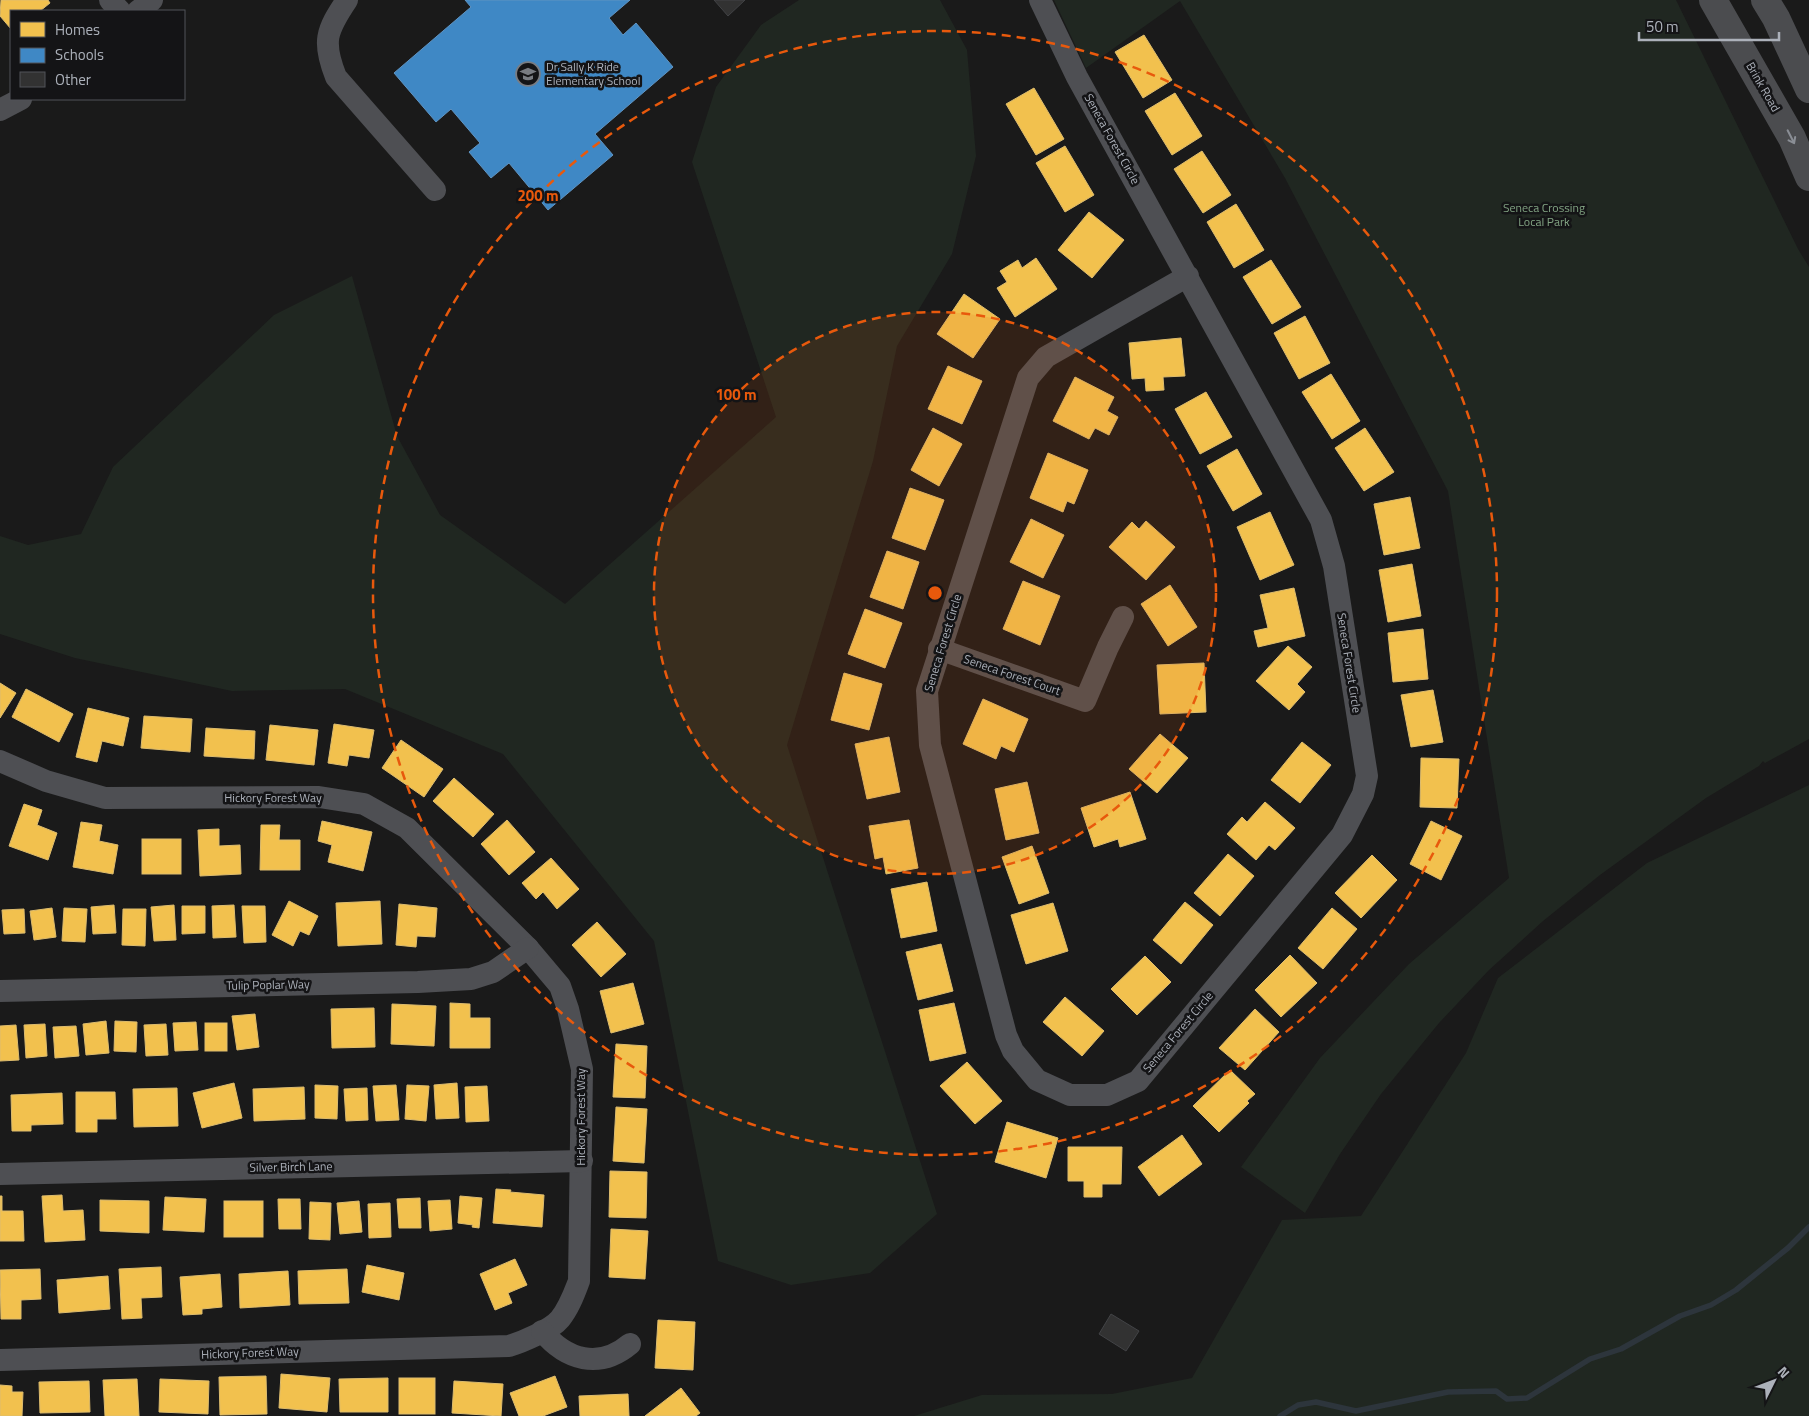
<svg xmlns="http://www.w3.org/2000/svg" width="1809" height="1416" font-family="'Titillium Web',sans-serif">
<style>
.green{fill:#202721}
.homes{fill:#f2c14e;stroke:#ddbc6e}
.schools{fill:#3f88c5;stroke:#6094c2}
.lines{fill:none;stroke-linecap:round;stroke-linejoin:round}
.stream{stroke:#2d353c;stroke-width:5.5}
.building{fill:#323232;stroke:#424346}
.minor{stroke:#4e4f53;stroke-width:22}
.major{stroke:#4b4c4f;stroke-width:28}
.oneway{stroke:#8a8e95}
.ring{fill:none;stroke:#e8590c;stroke-width:2.5;stroke-dasharray:9 6}
.labels{text-anchor:middle;stroke-width:5;stroke-linejoin:round;paint-order:stroke}
.poi-label{font-size:12px;fill:#acb1ba;stroke:#141416;text-anchor:start}
.street-label{font-size:12px;fill:#acb1ba;stroke:#141416}
.park-label{font-size:12px;fill:#83a584;stroke:#141416}
.centre{fill:#e8590c;stroke:#141416;stroke-width:2.5}
.ring-label{font-size:15px;text-anchor:middle;font-weight:bold;fill:#e8590c;stroke:#141416;stroke-width:5;stroke-linejoin:round;paint-order:stroke}
</style>
<rect width="100%" height="100%" fill="#1a1a1a"/>
<g class="green">
<polygon points="799,0 940,0 967,50 976,156 952,254 897,346 873,461 787,745 937,1214 870,1273 791,1285 718,1261 654,941 503,754 345,689 232,691 75,658 0,634 0,536 28,545 81,534 113,467 274,315 352,276 397,436 440,515 565,604 776,417 692,162 716,87 761,25"/>
<polygon points="1054,0 1676,0 1798,249 1809,267 1809,739 1765,763 1763,761 1759,766 1706,798 1600,875 1543,921 1489,970 1439,1023 1381,1094 1340,1154 1305,1213 1241,1167 1320,1058 1409,964 1509,878 1448,491 1285,178 1180,1 1086,68"/>
<polygon points="1809,785 1809,1416 914,1416 982,1395 1112,1394 1192,1378 1282,1220 1361,1216 1466,1053 1498,978 1647,863"/>
</g>
<g class="homes">
<polygon points="1,0 48,0 50,3 40,11 11,11 11,29 0,16"/>
<polygon points="1144,35 1172,80 1143,98 1115,52"/>
<polygon points="1034,88 1064,139 1036,155 1006,104"/>
<polygon points="1175,93 1202,136 1172,155 1145,111"/>
<polygon points="1065,146 1094,195 1065,212 1036,163"/>
<polygon points="1202,151 1231,195 1203,213 1174,169"/>
<polygon points="1236,204 1264,250 1234,268 1207,222"/>
<polygon points="1089,212 1124,240 1092,278 1058,250"/>
<polygon points="1036,258 1057,289 1015,317 997,288 1007,282 1000,271 1018,260 1022,268"/>
<polygon points="1271,260 1301,307 1272,324 1243,277"/>
<polygon points="964,294 1000,319 973,358 937,334"/>
<polygon points="1305,316 1330,363 1299,379 1274,333"/>
<polygon points="1181,338 1185,376 1163,377 1164,390 1146,391 1145,378 1132,379 1129,343"/>
<polygon points="948,366 982,381 962,424 928,409"/>
<polygon points="1331,374 1360,421 1332,439 1302,392"/>
<polygon points="1075,377 1114,397 1107,411 1118,417 1109,435 1095,428 1089,439 1053,421"/>
<polygon points="1206,392 1232,437 1200,454 1175,409"/>
<polygon points="933,428 962,444 939,486 911,470"/>
<polygon points="1365,428 1394,472 1364,491 1335,448"/>
<polygon points="1237,449 1262,494 1233,511 1207,466"/>
<polygon points="1048,453 1088,470 1074,504 1067,501 1063,512 1030,498"/>
<polygon points="910,488 944,500 925,550 892,538"/>
<polygon points="1410,497 1420,548 1384,555 1374,504"/>
<polygon points="1270,512 1294,565 1260,580 1237,527"/>
<polygon points="1031,519 1064,535 1043,578 1010,562"/>
<polygon points="1146,521 1175,547 1146,580 1109,547 1132,522 1139,529"/>
<polygon points="887,551 919,562 903,609 870,597"/>
<polygon points="1412,564 1421,616 1388,622 1379,570"/>
<polygon points="1023,581 1060,596 1040,645 1003,629"/>
<polygon points="1170,585 1197,627 1168,646 1141,604"/>
<polygon points="1294,588 1305,636 1258,647 1254,631 1268,628 1260,595"/>
<polygon points="865,609 902,623 885,668 848,654"/>
<polygon points="1423,629 1428,679 1393,682 1388,633"/>
<polygon points="1288,646 1312,667 1297,684 1305,692 1289,710 1256,681"/>
<polygon points="1204,663 1206,712 1160,714 1157,665"/>
<polygon points="844,673 882,684 869,730 831,720"/>
<polygon points="0,683 16,693 0,718"/>
<polygon points="26,689 73,714 59,742 12,717"/>
<polygon points="1433,690 1443,742 1411,747 1401,695"/>
<polygon points="983,699 1028,719 1014,752 1001,746 996,759 963,744"/>
<polygon points="88,708 129,718 123,746 102,741 97,762 76,757"/>
<polygon points="144,716 192,719 190,752 141,748"/>
<polygon points="334,724 374,730 369,758 349,755 347,766 328,763"/>
<polygon points="270,725 318,730 314,765 266,760"/>
<polygon points="206,728 255,731 254,759 204,756"/>
<polygon points="1160,734 1188,758 1157,793 1129,769"/>
<polygon points="889,737 900,792 867,799 855,744"/>
<polygon points="401,740 443,769 424,797 382,768"/>
<polygon points="1302,742 1331,765 1300,803 1271,780"/>
<polygon points="1421,758 1459,759 1457,808 1420,807"/>
<polygon points="454,778 494,814 473,837 433,801"/>
<polygon points="1027,782 1039,833 1006,840 995,789"/>
<polygon points="1130,792 1146,839 1120,847 1118,839 1094,847 1081,808"/>
<polygon points="1265,802 1295,828 1275,850 1269,845 1256,860 1227,834 1242,817 1247,822"/>
<polygon points="24,804 42,810 37,825 57,833 48,860 9,846"/>
<polygon points="507,820 535,852 509,875 481,844"/>
<polygon points="909,820 918,868 886,874 883,857 875,859 869,826"/>
<polygon points="322,821 372,832 363,871 328,862 332,845 318,841"/>
<polygon points="1431,821 1462,836 1441,880 1410,864"/>
<polygon points="81,822 102,825 99,841 118,845 113,874 73,867"/>
<polygon points="261,825 280,825 279,840 300,840 300,870 260,870"/>
<polygon points="219,829 219,846 240,845 241,874 200,876 198,830"/>
<rect x="142" y="839" width="39" height="35"/>
<polygon points="1032,846 1049,893 1019,904 1002,857"/>
<polygon points="1228,854 1254,876 1220,916 1194,893"/>
<polygon points="1372,855 1397,880 1361,918 1335,893"/>
<polygon points="551,858 579,889 557,909 543,892 536,899 522,883"/>
<polygon points="927,882 937,931 901,938 891,889"/>
<polygon points="289,901 318,916 309,935 300,931 293,946 272,935"/>
<polygon points="380,901 382,944 338,946 336,903"/>
<polygon points="1185,902 1213,925 1181,964 1153,940"/>
<polygon points="1053,903 1068,951 1026,964 1011,915"/>
<polygon points="399,904 437,908 435,937 417,936 416,947 396,945"/>
<polygon points="114,905 116,933 93,934 91,907"/>
<polygon points="174,905 176,940 154,941 151,907"/>
<polygon points="234,905 236,937 213,938 212,906"/>
<polygon points="182,906 205,906 205,933 182,934"/>
<polygon points="242,906 265,906 266,942 244,943"/>
<polygon points="52,908 56,937 34,940 30,911"/>
<polygon points="64,908 87,909 85,942 62,941"/>
<polygon points="1332,908 1357,929 1323,969 1298,948"/>
<polygon points="24,909 25,933 4,934 2,910"/>
<polygon points="123,909 146,909 145,946 122,945"/>
<polygon points="597,922 626,954 601,977 572,945"/>
<polygon points="941,944 953,991 918,1000 906,952"/>
<polygon points="1290,955 1317,983 1281,1017 1255,990"/>
<polygon points="1145,956 1171,982 1137,1015 1111,989"/>
<polygon points="633,983 644,1024 611,1033 600,991"/>
<polygon points="1065,997 1104,1031 1082,1056 1043,1022"/>
<polygon points="450,1003 470,1004 470,1018 490,1018 490,1048 450,1048"/>
<polygon points="954,1003 966,1053 930,1061 919,1010"/>
<polygon points="392,1004 436,1006 434,1046 391,1044"/>
<polygon points="374,1008 375,1047 332,1048 331,1009"/>
<polygon points="1255,1009 1279,1032 1245,1070 1219,1048"/>
<polygon points="255,1014 259,1047 237,1050 232,1016"/>
<polygon points="106,1021 109,1053 86,1055 83,1024"/>
<polygon points="115,1021 137,1022 136,1052 114,1051"/>
<polygon points="196,1022 198,1050 175,1051 173,1023"/>
<rect x="205" y="1023" width="22" height="28"/>
<polygon points="45,1024 47,1056 26,1058 24,1025"/>
<polygon points="166,1024 168,1055 146,1056 144,1025"/>
<polygon points="16,1025 19,1060 0,1061 0,1026"/>
<polygon points="76,1026 79,1056 55,1058 53,1027"/>
<polygon points="616,1044 647,1046 645,1098 613,1097"/>
<polygon points="967,1062 1002,1101 975,1124 940,1086"/>
<polygon points="1230,1070 1255,1094 1247,1101 1249,1103 1219,1132 1193,1106"/>
<polygon points="234,1083 242,1118 202,1128 193,1093"/>
<polygon points="457,1083 459,1118 436,1119 434,1085"/>
<polygon points="315,1085 338,1086 337,1119 315,1118"/>
<polygon points="396,1085 399,1120 376,1121 373,1086"/>
<polygon points="407,1085 429,1086 426,1121 405,1119"/>
<polygon points="487,1086 489,1121 466,1122 465,1087"/>
<polygon points="304,1087 305,1119 254,1121 253,1089"/>
<polygon points="177,1088 178,1126 134,1127 133,1089"/>
<polygon points="367,1088 368,1120 346,1121 344,1089"/>
<polygon points="76,1092 115,1092 116,1119 97,1119 97,1132 76,1132"/>
<polygon points="62,1093 63,1124 31,1125 31,1131 12,1131 11,1095"/>
<polygon points="616,1107 647,1109 644,1163 613,1161"/>
<polygon points="1007,1122 1058,1138 1046,1178 995,1162"/>
<polygon points="1182,1135 1202,1164 1159,1196 1138,1167"/>
<polygon points="1068,1147 1122,1147 1121,1184 1102,1184 1102,1197 1084,1197 1084,1181 1068,1181"/>
<polygon points="610,1171 647,1172 646,1218 609,1217"/>
<polygon points="496,1189 511,1190 510,1192 544,1195 542,1227 493,1223"/>
<polygon points="62,1195 63,1211 83,1210 85,1240 45,1242 42,1196"/>
<polygon points="0,1196 2,1196 2,1211 23,1211 24,1241 0,1241"/>
<polygon points="460,1196 482,1198 479,1228 472,1227 473,1225 458,1223"/>
<polygon points="165,1197 206,1199 204,1232 163,1230"/>
<polygon points="420,1198 421,1228 399,1228 397,1199"/>
<polygon points="278,1199 300,1199 301,1229 279,1229"/>
<polygon points="100,1200 149,1201 149,1233 100,1231"/>
<polygon points="450,1200 452,1229 430,1231 428,1201"/>
<rect x="224" y="1201" width="39" height="36"/>
<polygon points="359,1201 362,1232 340,1234 337,1203"/>
<polygon points="310,1202 331,1203 330,1240 309,1239"/>
<polygon points="390,1203 391,1237 369,1238 368,1204"/>
<polygon points="611,1229 648,1231 645,1279 609,1277"/>
<polygon points="515,1259 527,1285 508,1293 512,1303 495,1310 480,1274"/>
<polygon points="367,1265 404,1273 399,1300 362,1292"/>
<polygon points="161,1267 162,1297 141,1298 142,1318 122,1319 119,1269"/>
<polygon points="40,1269 41,1299 21,1300 21,1319 1,1319 0,1270"/>
<polygon points="347,1269 349,1303 299,1304 298,1271"/>
<polygon points="288,1271 290,1305 240,1308 239,1274"/>
<polygon points="220,1274 222,1307 202,1309 202,1314 183,1315 180,1277"/>
<polygon points="108,1276 110,1309 59,1313 57,1280"/>
<polygon points="658,1320 695,1322 693,1370 655,1368"/>
<polygon points="281,1374 330,1378 327,1412 279,1408"/>
<polygon points="266,1376 267,1414 220,1415 219,1377"/>
<polygon points="555,1376 567,1407 543,1416 519,1416 510,1393"/>
<polygon points="388,1378 388,1412 340,1412 339,1379"/>
<rect x="399" y="1378" width="36" height="36"/>
<polygon points="137,1379 139,1416 105,1416 103,1380"/>
<polygon points="160,1379 209,1381 208,1414 159,1412"/>
<polygon points="89,1381 90,1412 40,1413 39,1382"/>
<polygon points="454,1381 503,1384 501,1416 452,1413"/>
<polygon points="0,1385 12,1386 12,1392 23,1392 22,1416 0,1416"/>
<polygon points="681,1388 700,1413 696,1416 645,1416"/>
<polygon points="628,1394 629,1416 580,1416 579,1396"/>
</g>
<polygon class="schools" points="465,0 630,0 609,18 623,35 636,23 673,67 595,134 613,155 548,210 509,163 491,178 469,152 480,143 451,109 436,122 394,73 471,7"/>
<g class="lines">
<polyline class="stream" points="1280,1416 1298,1405 1316,1402 1356,1411 1448,1392 1496,1391 1507,1399 1527,1398 1590,1359 1621,1349 1680,1316 1711,1305 1736,1290 1788,1248 1809,1227"/>
</g>
<g class="building">
<polygon points="714,0 745,0 728,16"/>
<polygon points="1111,1314 1139,1331 1126,1351 1099,1334"/>
</g>
<g class="lines">
<g class="minor">
<polyline points="110,0 120,11"/>
<path d="M347 0C326 31 322 42 336 77L435 190"/>
<polyline points="1040,0 1077,77 1321,520 1334,566 1367,776 1363,794 1342,835 1138,1081 1107,1095 1070,1095 1037,1080 1013,1051 1006,1035 930,745 927,691 1028,378 1046,357 1188,276"/>
<polyline points="138,11 152,0"/>
<polyline points="0,110 21,99"/>
<polyline points="939,649 1085,701 1108,647 1123,617"/>
<path d="M0 761 46 781 105 798 319 797 364 804 407 828 528 948 560 986 568 1009 582 1069 579 1281C574 1294 569 1308 560 1319 551 1330 522 1342 509 1346L0 1360"/>
<polyline points="0,991 418,982 471,979 493,972 528,948"/>
<polyline points="0,1174 582,1161"/>
<path d="M542 1331C566 1360 599 1370 630 1344"/>
</g>
<g class="major">
<polyline points="1713,0 1792,138 1809,177"/>
<polyline points="1765,0 1776,18 1809,89"/>
</g>
</g>
<defs><path id="oneway-shaft" d="M-6 0H5M1.5-3L5.5 0L1.5 3" fill="none" stroke-width="1.6" stroke-linecap="round" stroke-linejoin="round" transform="scale(1.25)"/></defs>
<use class="oneway" href="#oneway-shaft" transform="translate(1791 137) rotate(63)"/>
<circle cx="935" cy="593" r="281" fill="#e8590c" fill-opacity=".12"/>
<g class="ring">
<circle cx="935" cy="593" r="281"/>
<circle cx="935" cy="593" r="562"/>
</g>
<defs>
<g id="school-ring" transform="scale(1.25)"><circle r="9.5" fill="#141416" stroke="#797c82" stroke-width="1.5"/><path d="M0-5L7-2L0 1L-7-2ZM-4 1L0 2.5L4 1V4Q0 6-4 4Z" fill="#797c82"/></g>
</defs>
<g fill-rule="evenodd">
<use href="#school-ring" x="528" y="74"/>
</g>
<g class="labels">
<g class="poi-label">
<text x="546" y="71">Dr Sally K Ride<tspan x="546" dy="14">Elementary School</tspan></text>
</g>
<g class="street-label">
<text transform="translate(1763 87) rotate(60)" y="4">Brink Road</text>
<text transform="translate(1112 139) rotate(61)" y="4">Seneca Forest Circle</text>
<text transform="translate(943 643) rotate(-73)" y="4">Seneca Forest Circle</text>
<text transform="translate(1349 663) rotate(81)" y="4">Seneca Forest Circle</text>
<text transform="translate(1012 675) rotate(19)" y="4">Seneca Forest Court</text>
<text x="273" y="802">Hickory Forest Way</text>
<text transform="translate(268 985) rotate(-1)" y="4">Tulip Poplar Way</text>
<text transform="translate(1178 1032) rotate(-50)" y="4">Seneca Forest Circle</text>
<text transform="translate(581 1117) rotate(-90)" y="4">Hickory Forest Way</text>
<text transform="translate(291 1167) rotate(-1)" y="4">Silver Birch Lane</text>
<text transform="translate(250 1353) rotate(-2)" y="4">Hickory Forest Way</text>
</g>
<g class="park-label">
<text x="1544" y="212">Seneca Crossing<tspan x="1544" dy="14">Local Park</tspan></text>
</g>
</g>
<circle cx="935" cy="593" r="8" class="centre"/>
<g class="ring-label">
<text x="538" y="201">200 m</text>
<text x="736" y="400">100 m</text>
</g>
<rect x="10" y="10" width="175" height="90" fill="#141416" stroke="#515358"/>
<rect x="20" y="22" width="25" height="15" fill="#f2c14e" stroke="#515358"/>
<text x="55" y="35" font-size="15" fill="#acb1ba">Homes</text>
<rect x="20" y="48" width="25" height="15" fill="#3f88c5" stroke="#515358"/>
<text x="55" y="60" font-size="15" fill="#acb1ba">Schools</text>
<rect x="20" y="72" width="25" height="15" fill="#323232" stroke="#515358"/>
<text x="55" y="85" font-size="15" fill="#acb1ba">Other</text>
<g transform="translate(1774 1381) rotate(48)" stroke="#141416" stroke-width="4" paint-order="stroke">
<path d="M0-4L9 19L0 12L-9 19Z" fill="#acb1ba"/>
<text y="-8" font-size="14" font-weight="bold" text-anchor="middle" fill="#acb1ba">N</text>
</g>
<path d="M1639 32v8h140v-8" fill="none" stroke="#acb1ba" stroke-width="2.5"/>
<text x="1646" y="32" font-size="15" fill="#acb1ba" stroke="#141416" stroke-width="4" paint-order="stroke">50 m</text>
</svg>
